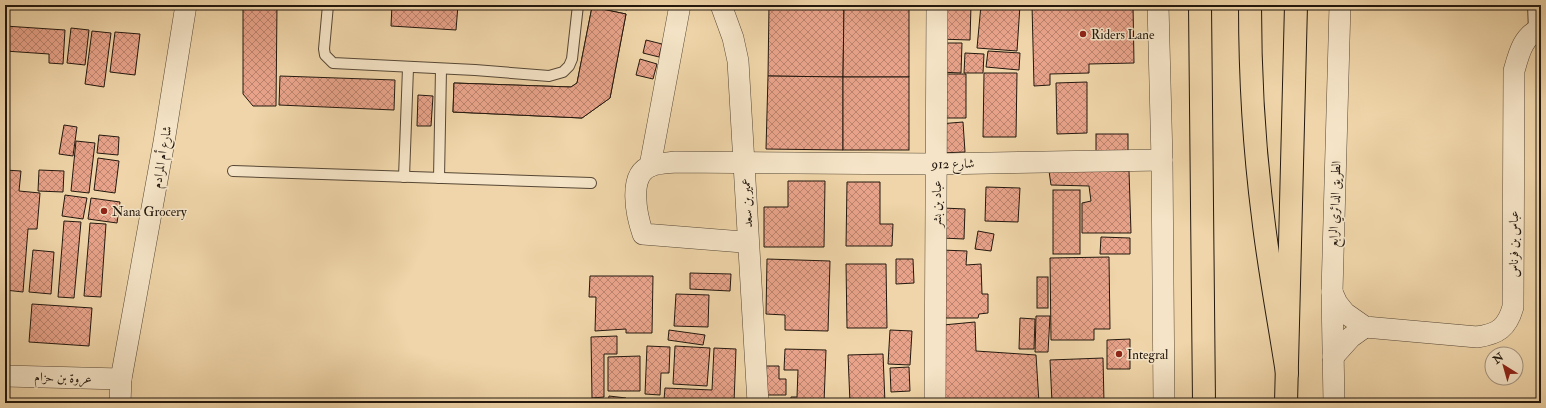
<svg xmlns="http://www.w3.org/2000/svg" width="1546" height="408" font-family="'IM FELL Double Pica',Amiri,serif">
<style>
.building{fill:url(#building-cross-hatch);stroke:#23180e}
.lines{fill:none;stroke-linecap:round;stroke-linejoin:round}
.service-casing{stroke:#564735;stroke-width:12}
.minor-casing{stroke:#564735;stroke-width:22}
.primary-casing{stroke:#23180e;stroke-width:24}
.trunk-casing{stroke:#23180e;stroke-width:24}
.service{stroke:#f5e4c7;stroke-width:10}
.minor{stroke:#f5e4c7;stroke-width:21}
.primary{stroke:#efd5a9;stroke-width:22}
.trunk{stroke:#efd5a9;stroke-width:22}
.poi-dot{fill:#8f2418;stroke:#f5e4c7;stroke-width:1.5}
.labels{text-anchor:middle;stroke-width:3;stroke-linejoin:round;paint-order:stroke}
.poi-label{font-size:13px;fill:#23180e;stroke:#f5e4c7;text-anchor:start}
.street-label{font-size:13px;fill:#23180e;stroke:#f5e4c7}
</style>
<defs>
<pattern id="building-cross-hatch" width="8" height="8" patternUnits="userSpaceOnUse"><rect width="8" height="8" fill="#e8a38a"/><path d="M0 0l8 8M0 8l8-8" fill="none" stroke="#bc846f"/></pattern>
</defs>
<rect width="100%" height="100%" fill="#efd5a9"/>
<filter id="stains"><feTurbulence type="fractalNoise" baseFrequency=".005" numOctaves="4"/><feColorMatrix values="0 0 0 0 .2 0 0 0 0 .09 0 0 0 0 .02 0 0 0 .5 -.17"/></filter>
<radialGradient id="worn" r=".72"><stop offset=".6" stop-color="#630" stop-opacity="0"/><stop offset="1" stop-color="#630" stop-opacity=".3"/></radialGradient>
<g class="building">
<polygon points="104,5 134,5 133,9"/>
<polygon points="243,5 277,5 276,106 253,106 243,94"/>
<polygon points="392,5 458,5 456,30 391,26"/>
<polygon points="606,5 628,5 627,10"/>
<polygon points="769,5 844,5 843,77 768,76"/>
<polygon points="844,5 909,5 909,77 843,77"/>
<polygon points="939,5 971,5 970,40 938,39"/>
<polygon points="981,5 1020,5 1017,51 977,48"/>
<polygon points="1032,5 1133,5 1134,63 1089,64 1089,73 1050,74 1050,85 1034,86"/>
<polygon points="592,7 626,14 610,98 582,118 453,112 454,83 571,87 577,83"/>
<polygon points="592,7 626,14 610,98 582,118 453,112 454,83 571,87 577,83"/>
<polygon points="5,26 65,30 63,64 49,63 49,54 5,51"/>
<polygon points="71,28 89,30 85,65 67,63"/>
<polygon points="92,31 111,33 104,87 85,84"/>
<polygon points="115,32 140,34 135,75 110,72"/>
<polygon points="646,40 662,44 659,57 643,53"/>
<polygon points="941,43 962,43 961,73 940,72"/>
<polygon points="988,51 1020,53 1019,70 986,67"/>
<polygon points="965,53 984,54 983,73 964,73"/>
<polygon points="640,59 657,64 653,79 636,75"/>
<polygon points="984,73 1017,73 1016,137 983,137"/>
<polygon points="941,74 966,74 966,118 940,118"/>
<polygon points="280,76 395,80 394,110 279,105"/>
<polygon points="768,76 843,77 843,150 766,149"/>
<rect x="843" y="77" width="66" height="73"/>
<polygon points="1087,82 1087,133 1057,134 1056,83"/>
<polygon points="418,95 433,96 431,126 417,126"/>
<polygon points="963,122 965,152 940,153 939,124"/>
<polygon points="64,125 77,127 73,156 59,154"/>
<rect x="1096" y="134" width="32" height="17"/>
<polygon points="99,135 119,137 118,155 97,153"/>
<polygon points="76,141 95,143 89,193 71,191"/>
<polygon points="98,158 119,161 115,193 94,190"/>
<polygon points="5,170 21,171 19,191 40,193 37,229 28,229 23,292 5,290"/>
<polygon points="39,170 64,171 63,192 38,191"/>
<polygon points="1049,171 1129,171 1131,233 1082,233 1082,203 1091,201 1089,186 1051,185"/>
<polygon points="788,181 825,181 824,247 764,247 764,207 788,207"/>
<polygon points="847,182 880,182 880,224 893,224 892,246 846,246"/>
<polygon points="986,187 1020,188 1018,222 985,221"/>
<rect x="1053" y="190" width="27" height="64"/>
<polygon points="65,195 87,198 83,219 62,216"/>
<polygon points="91,198 120,202 117,223 88,219"/>
<polygon points="943,208 965,209 964,239 942,238"/>
<polygon points="64,221 81,222 74,298 58,297"/>
<polygon points="90,223 106,224 101,297 84,296"/>
<polygon points="978,231 994,234 991,251 975,249"/>
<polygon points="1101,237 1130,238 1130,254 1100,254"/>
<polygon points="33,250 54,252 51,294 29,292"/>
<polygon points="941,250 967,251 966,265 981,264 982,294 988,294 988,313 979,314 978,318 941,318"/>
<polygon points="1109,257 1110,329 1094,329 1094,340 1051,340 1050,258"/>
<polygon points="767,259 830,261 828,331 785,330 785,315 766,314"/>
<polygon points="896,259 913,259 914,283 896,284"/>
<polygon points="846,264 886,264 887,328 847,328"/>
<polygon points="690,273 731,274 730,291 690,289"/>
<polygon points="590,276 653,276 652,333 626,333 626,329 595,331 596,297 589,297"/>
<rect x="1037" y="277" width="11" height="31"/>
<polygon points="676,294 709,295 708,327 674,326"/>
<polygon points="32,304 92,308 89,346 29,342"/>
<polygon points="1036,316 1050,316 1048,352 1035,352"/>
<polygon points="1020,318 1035,319 1034,349 1019,349"/>
<polygon points="975,322 976,351 1036,355 1039,403 980,403 979,401 943,403 943,325"/>
<polygon points="669,330 705,335 703,345 668,340"/>
<polygon points="890,330 912,331 910,365 888,364"/>
<polygon points="617,336 617,354 604,354 604,397 592,398 591,337"/>
<polygon points="1130,339 1130,369 1107,369 1107,340"/>
<polygon points="647,346 670,347 669,373 661,373 660,395 645,394"/>
<polygon points="675,346 710,348 707,386 673,384"/>
<polygon points="714,348 736,349 734,403 687,403 687,401 664,400 665,388 712,390"/>
<polygon points="785,349 826,350 824,403 791,403 791,397 797,397 798,370 784,370"/>
<polygon points="883,354 885,403 850,403 848,355"/>
<polygon points="640,356 640,391 608,391 608,357"/>
<polygon points="1103,358 1104,403 1052,403 1050,360"/>
<polygon points="766,366 779,366 779,379 786,379 786,395 765,395"/>
<polygon points="909,367 910,391 891,392 890,368"/>
<polygon points="609,396 626,398 626,403 608,403"/>
<polygon points="13,401 28,403 13,403"/>
</g>
<g class="lines">
<g class="service-casing">
<g id="service">
<polyline points="328,5 324,49 325,55 333,63 475,70 549,76 563,72 569,66 572,59 578,5"/>
<polyline points="1533,5 1534,31"/>
<polyline points="233,171 591,183"/>
<polyline points="404,177 408,68"/>
<polyline points="439,178 441,69"/>
</g>
</g>
<g class="minor-casing">
<g id="minor">
<polyline points="721,5 733,38 738,61 758,403"/>
<polyline points="1158,5 1162,160 1164,403"/>
<polyline points="650,166 680,5"/>
<path d="M743 242 643 234C637 217 627 174 651 166 658 163 668 163 676 162L936 164 1162 160"/>
<path d="M1332 292 1337 303 1345 313 1365 327 1477 337C1498 334 1507 328 1513 307L1514 71C1519 53 1523 36 1541 28"/>
<polyline points="1333,357 1351,337 1365,327"/>
<polyline points="5,376 121,379"/>
<polyline points="120,403 121,379 164,142 186,5"/>
<polyline points="935,403 937,5"/>
<polyline points="1334,403 1332,292 1340,5"/>
</g>
</g>
<g class="primary-casing">
<g id="primary">
<polyline points="1200,5 1204,403"/>
<polyline points="1286,403 1296,5"/>
</g>
</g>
<g class="trunk-casing">
<path id="trunk" d="M1250 5C1250 76 1254 147 1263 217 1269 269 1279 321 1287 373"/>
</g>
<use href="#service" class="service"/>
<use href="#minor" class="minor"/>
<use href="#primary" class="primary"/>
<use href="#trunk" class="trunk"/>
</g>
<g class="poi-dot">
<circle cx="1083" cy="34" r="4"/>
<circle cx="104" cy="211" r="4"/>
<circle cx="1119" cy="354" r="4"/>
</g>
<g class="labels">
<g class="poi-label">
<text x="1091" y="39">Riders Lane</text>
<text x="112" y="216">Nana Grocery</text>
<text x="1127" y="359">Integral</text>
</g>
<g class="street-label">
<text transform="translate(161 157) rotate(-80)" y="5">شارع أم المرادم</text>
<text transform="translate(953 163) rotate(-1)" y="5">شارع 912</text>
<text transform="translate(746 203) rotate(-93)" y="5">عمير بن سعد</text>
<text transform="translate(936 204) rotate(-90)" y="5">عباد بن بشر</text>
<text transform="translate(1334 204) rotate(-88)" y="5">الطريق الدائري الرابع</text>
<text transform="translate(1513 244) rotate(-90)" y="5">عباس بن فرناس</text>
<text transform="translate(63 377) rotate(2)" y="5">عروة بن حزام</text>
</g>
</g>
<rect width="1546" height="408" fill="none" stroke="#efd5a9" stroke-width="20"/>
<rect x="6" y="6" width="1534" height="396" fill="none" stroke="#23180e" stroke-width="2"/>
<rect x="10" y="10" width="1526" height="388" fill="none" stroke="#23180e"/>
<g transform="translate(1504 366) rotate(323)"><circle r="19" fill="#f5e4c7" stroke="#a1927d"/>
<path d="M0-3L7 15L0 10L-7 15Z" fill="#8f2418"/>
<text y="-6" font-size="11" font-weight="bold" text-anchor="middle" fill="#23180e">N</text>
</g>
<rect width="100%" height="100%" filter="url(#stains)"/>
<rect width="100%" height="100%" fill="url(#worn)"/>
</svg>
